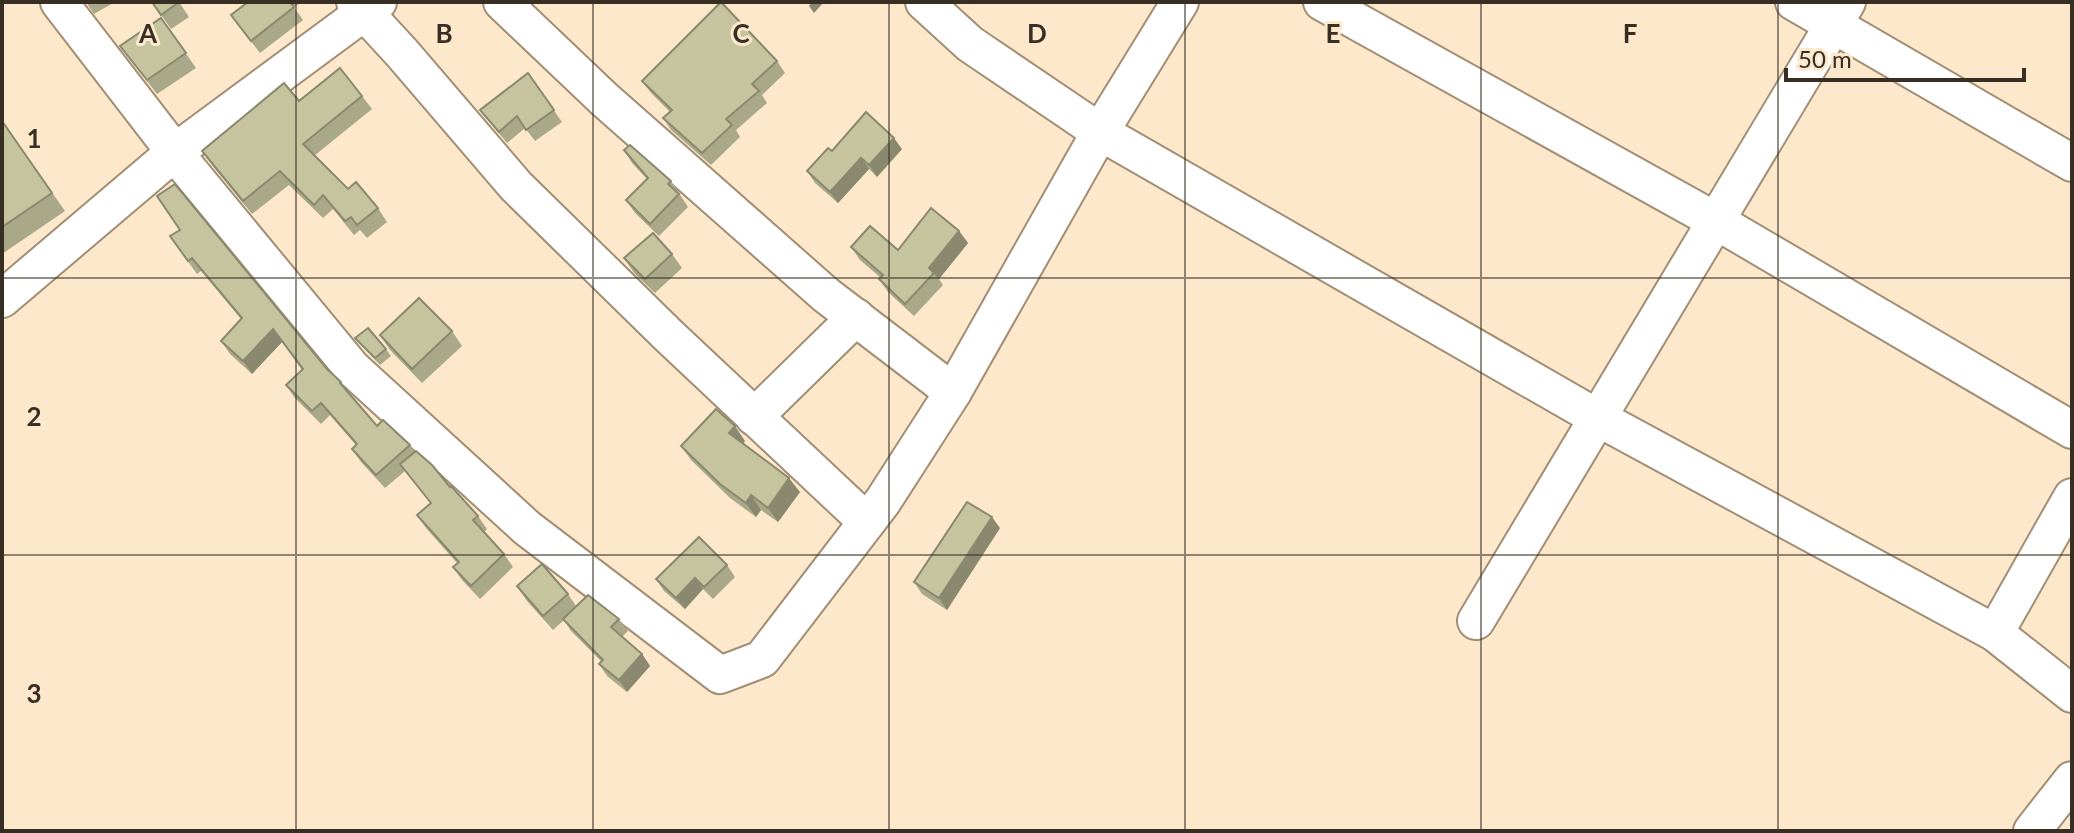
<svg xmlns="http://www.w3.org/2000/svg" width="2074" height="833" font-family="Lato,sans-serif">
<style>
.lines{fill:none;stroke-linecap:round;stroke-linejoin:round}
.street-casing{stroke:#a28e74;stroke-width:40}
.street{stroke:#fff;stroke-width:36}
.wall{fill:#a9a989}
.shaded-wall{fill:#8a896f}
.building{fill:#c5c49f;stroke:#8a896f;stroke-width:2}
.grid{fill:none;stroke:#372f24;stroke-width:2;stroke-opacity:0.55}
.grid-label{font-size:26px;text-anchor:middle;font-weight:bold;fill:#372f24;stroke:#fde8cc;stroke-width:6;stroke-linejoin:round;paint-order:stroke}
</style>
<rect width="100%" height="100%" fill="#fde8cc"/>
<g class="lines">
<g class="street-casing">
<g id="street">
<polyline points="59,2 187,168 352,368 527,528 720,675 762,659 883,501 953,392 1100,132 1180,2"/>
<polyline points="355,2 402,53 516,186 668,335 867,522"/>
<polyline points="502,2 604,99 826,295 953,392"/>
<polyline points="924,2 970,44 1100,132 1598,418 1995,633 2072,694"/>
<polyline points="1322,2 1716,221 2072,430"/>
<polyline points="1794,2 2072,163"/>
<polyline points="2,299 175,152 378,2"/>
<polyline points="754,417 856,317"/>
<polyline points="1476,621 1847,2"/>
<polyline points="1995,633 2072,497"/>
<polyline points="2032,831 2072,780"/>
</g>
</g>
<use href="#street" class="street"/>
</g>
<g class="wall">
<polygon points="86,2 115,2 94,14"/>
<polygon points="152,2 179,2 189,17 171,29"/>
<polygon points="248,2 302,2 294,7 303,20 260,53 231,15"/>
<polygon points="161,18 196,68 157,94 120,46"/>
<polygon points="777,61 785,73 762,95 767,103 736,130 740,137 711,165 671,130 663,118 670,112 651,93 642,81"/>
<polygon points="528,73 562,122 535,141 525,128 507,143 480,110"/>
<polygon points="362,96 372,109 314,156 348,189 378,208 387,222 367,238 360,230 354,235 333,209 323,218 289,185 252,214 212,165 202,151 299,101"/>
<polygon points="2,121 65,211 2,254"/>
<polygon points="902,149 877,177 869,169 838,203 815,183 807,171 832,151"/>
<polygon points="624,150 671,181 688,207 659,236 635,213 626,200 647,179 632,163"/>
<polygon points="959,231 968,243 939,279 943,285 914,316 888,292 879,279 881,278 860,260 851,247 898,250"/>
<polygon points="170,236 327,369 341,382 350,395 377,426 410,445 415,452 478,516 487,529 484,532 504,554 513,567 480,599 462,580 453,567 457,563 426,528 417,515 431,503 405,471 385,488 361,462 352,449 356,445 330,415 321,424 295,398 286,385 302,370 282,342 252,374 230,354 221,341 241,319 201,271 197,274"/>
<polygon points="672,254 682,268 655,293 634,273 624,258"/>
<polygon points="452,331 462,346 422,383 390,350 380,335"/>
<polygon points="355,338 386,349 391,356 380,365 361,345"/>
<polygon points="745,441 743,444 800,492 778,522 761,510 756,517 730,498 691,460 681,446"/>
<polygon points="1000,528 947,610 922,594 914,582"/>
<polygon points="727,565 735,577 713,599 703,589 685,609 664,591 656,579"/>
<polygon points="517,586 568,594 576,606 619,619 628,631 622,637 642,654 650,666 627,692 607,676 599,664 601,661 571,631 564,620 553,630 527,601"/>
</g>
<g class="shaded-wall">
<polygon points="812,2 824,2 814,13 809,6"/>
<polygon points="894,138 902,149 877,177 869,165"/>
<polygon points="861,158 869,169 838,203 830,192"/>
<polygon points="959,231 968,243 939,279 929,268"/>
<polygon points="273,329 282,342 252,374 243,361"/>
<polygon points="735,426 745,441 739,448 729,433"/>
<polygon points="789,478 800,492 778,522 768,508"/>
<polygon points="751,495 761,510 756,517 746,503"/>
<polygon points="992,517 1000,528 947,610 939,598"/>
<polygon points="695,578 703,589 685,609 676,598"/>
<polygon points="642,654 650,666 627,692 619,680"/>
</g>
<g class="building">
<polygon points="152,2 179,2 161,15"/>
<polygon points="248,2 290,2 294,7 251,41 231,15"/>
<polygon points="721,2 777,61 752,84 759,91 726,119 732,125 702,153 663,118 672,110 642,81"/>
<polygon points="161,18 186,53 147,80 120,46"/>
<polygon points="340,68 362,96 303,144 348,189 356,182 378,208 357,225 351,217 345,221 323,195 314,205 280,171 243,201 202,151 284,83 299,101"/>
<polygon points="528,73 554,110 526,130 517,116 499,132 480,110"/>
<polygon points="866,112 894,138 869,165 861,158 830,192 807,171 828,148 832,151"/>
<polygon points="2,121 52,193 2,227"/>
<polygon points="630,145 671,181 668,184 679,194 650,224 626,200 648,178 624,150"/>
<polygon points="175,184 327,369 341,382 340,383 377,426 383,420 410,445 376,475 352,449 357,444 321,403 312,411 286,385 303,369 273,329 243,361 221,341 242,318 192,258 188,261 170,236 180,230 157,196"/>
<polygon points="931,208 959,231 929,268 934,273 905,304 879,279 883,275 851,247 870,226 898,250"/>
<polygon points="653,233 672,254 645,279 624,258"/>
<polygon points="419,298 452,331 412,369 380,335"/>
<polygon points="368,328 386,349 375,358 355,338"/>
<polygon points="716,409 735,426 729,433 789,478 768,508 751,495 746,503 720,484 681,446"/>
<polygon points="416,451 432,465 450,487 451,486 478,516 473,520 504,554 471,586 453,567 459,562 417,515 431,503 400,464"/>
<polygon points="967,502 992,517 939,598 914,582"/>
<polygon points="699,537 727,565 704,587 695,578 676,598 656,579"/>
<polygon points="542,564 568,594 543,616 517,586"/>
<polygon points="588,595 619,619 611,627 642,654 619,680 599,664 603,660 563,619"/>
</g>
<path class="grid" d="M296 2V831M593 2V831M889 2V831M1185 2V831M1481 2V831M1778 2V831M2 278H2072M2 555H2072"/>
<g class="grid-label">
<text x="148" y="43">A</text>
<text x="444" y="43">B</text>
<text x="741" y="43">C</text>
<text x="1037" y="43">D</text>
<text x="1333" y="43">E</text>
<text x="1630" y="43">F</text>
<text x="34" y="148">1</text>
<text x="34" y="426">2</text>
<text x="34" y="703">3</text>
</g>
<rect width="2074" height="833" fill="none" stroke="#372f24" stroke-width="8"/>
<path d="M1786 68v12h238v-12" fill="none" stroke="#372f24" stroke-width="4"/>
<text x="1798" y="68" font-size="24" fill="#372f24" stroke="#fde8cc" stroke-width="6" paint-order="stroke">50 m</text>
</svg>
